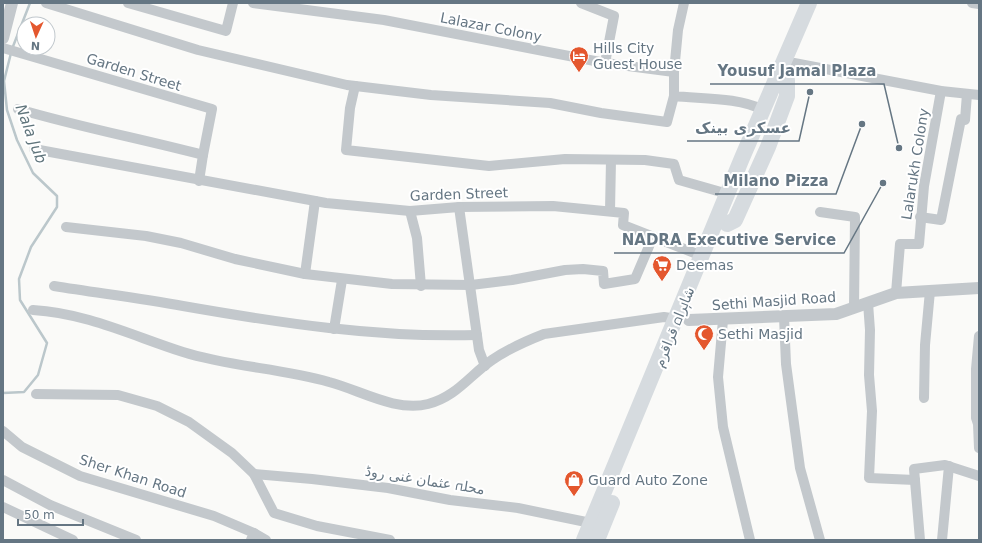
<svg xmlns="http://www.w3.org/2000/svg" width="982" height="543" font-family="'DejaVu Sans',Cairo,sans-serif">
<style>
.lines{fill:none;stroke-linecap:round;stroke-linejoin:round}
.stream{stroke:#bbc7cb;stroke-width:2.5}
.minor{stroke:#c3c8cc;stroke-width:10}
.tertiary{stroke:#c3c8cc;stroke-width:12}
.trunk{stroke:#d6dbdf;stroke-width:16}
.labels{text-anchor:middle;stroke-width:4;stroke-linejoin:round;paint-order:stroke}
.street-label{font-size:14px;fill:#657683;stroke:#fff}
.poi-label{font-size:14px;fill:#657683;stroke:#fff;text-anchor:start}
.water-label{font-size:15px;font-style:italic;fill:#60757c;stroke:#fff}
.leader{fill:none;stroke:#657683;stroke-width:1.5}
.callout-dot{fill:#657683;stroke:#fff;stroke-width:1.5}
.callout-label{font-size:15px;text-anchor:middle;font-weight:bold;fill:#657683;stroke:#fff;stroke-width:4;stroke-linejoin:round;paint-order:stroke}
</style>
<rect width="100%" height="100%" fill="#fafaf8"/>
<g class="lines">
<g class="stream">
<polyline points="12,49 30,3"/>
<polyline points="3,393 24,392 38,375 47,343 20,300 19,279 31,247 57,207 57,196 33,173 17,140 7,110 4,81 11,53"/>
</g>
<g class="minor">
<polyline points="46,3 198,50 347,85 431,95 550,103 601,113 667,122 674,96"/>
<polyline points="128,3 226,31 233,3"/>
<path d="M253 3 384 20 605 63 674 72V96C701 99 739 97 763 110"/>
<polyline points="581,3 614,16 605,63"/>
<polyline points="972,3 979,4"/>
<polyline points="3,48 212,109 203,155"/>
<polyline points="794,63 941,91 979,95"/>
<polyline points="674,72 678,30 684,3"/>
<polyline points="355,86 350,108 346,150 489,166 565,159 645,160 674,164 679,180 728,194"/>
<path d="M18 109C79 127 142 139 203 155L199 181"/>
<polyline points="34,149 326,203 410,211 459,207 553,206 624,213 623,225 702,256"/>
<polyline points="459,207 479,350 485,366"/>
<polyline points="410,211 417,238 421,286"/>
<polyline points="610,211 611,160"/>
<polyline points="820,212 855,217 854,308"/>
<polyline points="920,217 941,220 961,119 965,120 967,94"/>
<polyline points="66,227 146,236 181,243 235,259 305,274 392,284 471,285 512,280 565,270 583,269 603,271 604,284 635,279 653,237"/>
<polyline points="305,274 315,201"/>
<path d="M54 286C97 293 140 298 183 306 280 323 378 338 477 335"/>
<polyline points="896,293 900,244 919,244 924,186 941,91"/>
<polyline points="868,303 870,330 869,375 872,411 869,478 915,480"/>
<path d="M33 310C86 313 133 336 183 352 230 367 281 368 329 382 360 390 395 412 428 404 456 397 470 375 492 360 508 349 526 341 544 334L664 317 677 319"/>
<polyline points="784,317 786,364 800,468 820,540"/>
<polyline points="723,320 718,377 723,427 750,540"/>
<polyline points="334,329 342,280"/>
<polyline points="979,336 976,369 976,418 978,424 979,448"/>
<polyline points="36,394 118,395 157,406 189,422 232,453 254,474 274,513 317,526 390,540"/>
<polyline points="924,398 925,345 930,291"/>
<polyline points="3,431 22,447 80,476 214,516 254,533 251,540"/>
<polyline points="254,474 312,479 388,488 450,500 518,508 591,523"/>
<polyline points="3,480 50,505 136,540"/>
<polyline points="3,507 73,540"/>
<polyline points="254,533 266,540"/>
<polyline points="920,540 914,469 945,465 979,476"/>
<polyline points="942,540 949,466"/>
</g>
<g class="tertiary">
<polyline points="3,38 12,3"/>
<polyline points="689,320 836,314 896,293 979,288"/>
</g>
<g class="trunk">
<polyline points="727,224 735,220 768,147 787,96 787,80"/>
<polyline points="584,540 742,158 809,3"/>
<polyline points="597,540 612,503"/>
</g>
</g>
<defs>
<g id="hotel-pin" transform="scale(1)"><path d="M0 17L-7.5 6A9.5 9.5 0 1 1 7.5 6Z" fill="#e4572e" stroke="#fff"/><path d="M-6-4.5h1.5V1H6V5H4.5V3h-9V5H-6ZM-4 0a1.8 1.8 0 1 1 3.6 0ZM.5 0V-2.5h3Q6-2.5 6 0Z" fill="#fff"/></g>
<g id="supermarket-pin" transform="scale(1)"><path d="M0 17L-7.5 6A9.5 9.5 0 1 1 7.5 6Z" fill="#e4572e" stroke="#fff"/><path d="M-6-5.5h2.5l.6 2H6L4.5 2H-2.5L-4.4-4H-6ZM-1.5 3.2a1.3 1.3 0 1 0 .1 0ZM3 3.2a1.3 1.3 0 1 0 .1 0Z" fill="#fff"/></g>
<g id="mosque-pin" transform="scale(1)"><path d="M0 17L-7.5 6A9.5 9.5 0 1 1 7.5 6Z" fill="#e4572e" stroke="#fff"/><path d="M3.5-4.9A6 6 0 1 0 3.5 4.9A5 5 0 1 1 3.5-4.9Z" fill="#fff"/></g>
<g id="shop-pin" transform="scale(1)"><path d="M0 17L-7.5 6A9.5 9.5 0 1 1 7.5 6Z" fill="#e4572e" stroke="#fff"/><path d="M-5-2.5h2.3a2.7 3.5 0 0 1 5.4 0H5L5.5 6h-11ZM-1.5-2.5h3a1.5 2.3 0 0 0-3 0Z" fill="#fff"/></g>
</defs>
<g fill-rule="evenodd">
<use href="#hotel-pin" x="579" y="56"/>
<use href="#supermarket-pin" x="662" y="265"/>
<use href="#mosque-pin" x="704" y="334"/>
<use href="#shop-pin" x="574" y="480"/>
</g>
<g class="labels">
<g class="street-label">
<text transform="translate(491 27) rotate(11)" y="5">Lalazar Colony</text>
<text transform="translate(134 72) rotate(17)" y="5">Garden Street</text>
<text transform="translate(915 164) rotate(-81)" y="5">Lalarukh Colony</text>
<text transform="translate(459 194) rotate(-2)" y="5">Garden Street</text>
<text transform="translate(774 301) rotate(-4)" y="5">Sethi Masjid Road</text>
<text transform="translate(674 327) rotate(-68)" y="5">شاہراہ قراقرم</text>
<text transform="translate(133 476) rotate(18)" y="5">Sher Khan Road</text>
<text transform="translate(425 480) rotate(9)" y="5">محلہ عثمان غنی روڈ</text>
</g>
<g class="poi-label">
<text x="593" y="53">Hills City<tspan x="593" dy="16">Guest House</tspan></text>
<text x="676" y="270">Deemas</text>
<text x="718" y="339">Sethi Masjid</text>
<text x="588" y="485">Guard Auto Zone</text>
</g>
<g class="water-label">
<text transform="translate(31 134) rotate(69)" y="5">Nala Jub</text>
</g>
</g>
<path class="leader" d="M899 148L884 84H710M810 92L799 141H687M862 124L836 194H715M883 183L844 253H614"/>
<g class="callout-dot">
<circle cx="899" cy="148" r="4"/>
<circle cx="810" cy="92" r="4"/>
<circle cx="862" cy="124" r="4"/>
<circle cx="883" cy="183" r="4"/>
</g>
<g class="callout-label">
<text x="797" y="76">Yousuf Jamal Plaza</text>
<text x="743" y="133">عسکری بینک</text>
<text x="776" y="186">Milano Pizza</text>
<text x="729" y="245">NADRA Executive Service</text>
</g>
<rect width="982" height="543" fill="none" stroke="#657683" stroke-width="8"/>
<g transform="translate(36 36) rotate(183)"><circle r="19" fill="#ffffff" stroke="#c1c8cd"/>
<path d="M0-3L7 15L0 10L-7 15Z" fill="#e4572e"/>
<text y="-6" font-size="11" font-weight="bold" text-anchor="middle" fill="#657683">N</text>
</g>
<path d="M18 519v6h65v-6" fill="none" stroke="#657683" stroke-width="2"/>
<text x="24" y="519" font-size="12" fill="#657683" stroke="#ffffff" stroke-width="3" paint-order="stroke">50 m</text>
</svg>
